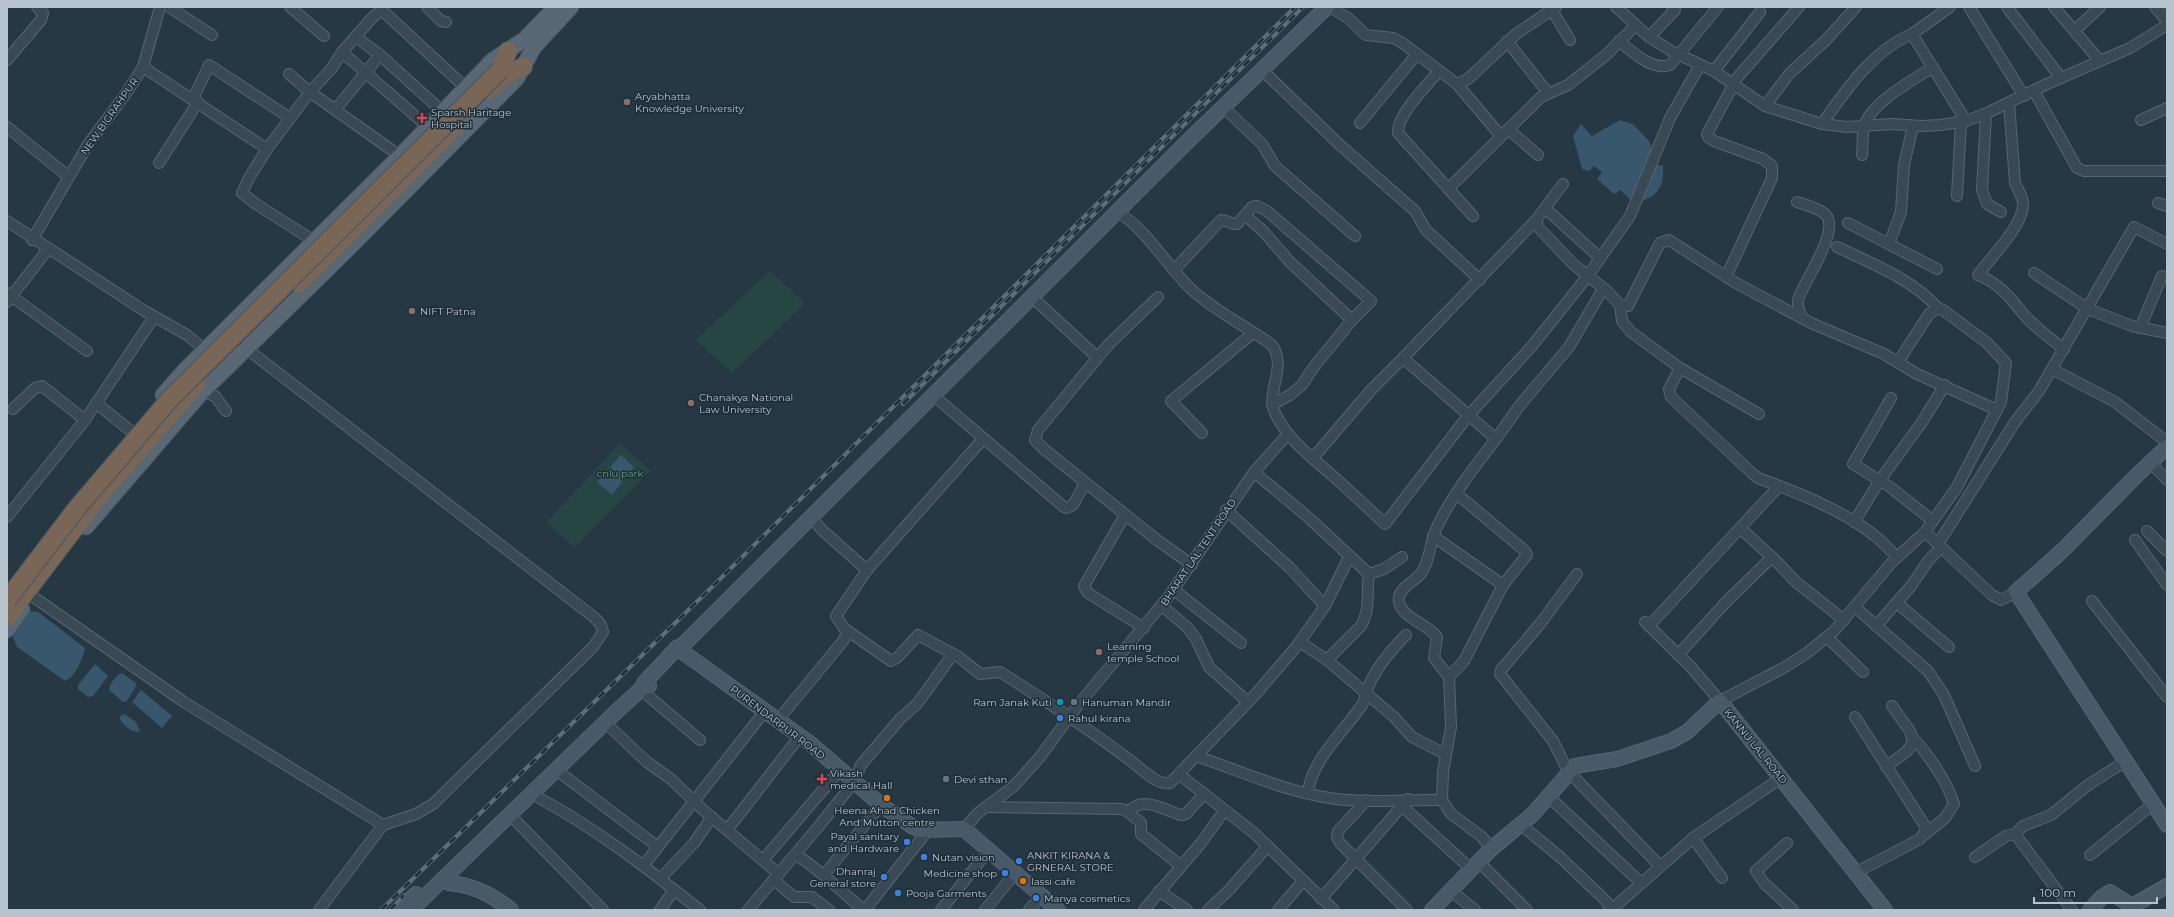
<svg xmlns="http://www.w3.org/2000/svg" width="2174" height="917" font-family="Montserrat,sans-serif">
<style>
.green{fill:#274544}
.water{fill:#38576c}
.lines{fill:none;stroke-linecap:round;stroke-linejoin:round}
.street-casing{stroke:#586671;stroke-width:12}
.secondary-casing{stroke:#586671;stroke-width:16}
.primary-casing{stroke:#475560;stroke-width:17}
.highway-casing{stroke:#45535e;stroke-width:20}
.street{stroke:#3a4954;stroke-width:10}
.secondary{stroke:#485967;stroke-width:14}
.primary{stroke:#586874;stroke-width:15}
.highway{stroke:#7a6656;stroke-width:18}
.rail-casing{stroke:#5c6e7b;stroke-width:4}
.rail{stroke:#1e2e39;stroke-width:2.5;stroke-dasharray:8;stroke-linecap:butt}
.highway-bridge-casing{stroke:#45535e;stroke-width:20;stroke-linecap:butt}
.highway-bridge{stroke:#7a6656;stroke-width:18}
.education-dot{fill:#8d6e63;stroke:#1e2e39;stroke-width:1.5}
.health-dot{fill:#e0444e;stroke:#1e2e39;stroke-width:1.5}
.culture-dot{fill:#0f9aa8;stroke:#1e2e39;stroke-width:1.5}
.worship-dot{fill:#6b7280;stroke:#1e2e39;stroke-width:1.5}
.shop-dot{fill:#3f7fe0;stroke:#1e2e39;stroke-width:1.5}
.food-dot{fill:#e8710a;stroke:#1e2e39;stroke-width:1.5}
.labels{text-anchor:middle;stroke-width:3;stroke-linejoin:round;paint-order:stroke}
.poi-label{font-size:10px;fill:#b7c3cd;stroke:#1e2e39;text-anchor:start}
.street-label{font-size:10px;fill:#b7c3cd;stroke:#1e2e39}
.park-label{font-size:10px;fill:#6da070;stroke:#1e2e39}
</style>
<rect width="100%" height="100%" fill="#253844"/>
<g class="green">
<polygon points="770,271 805,303 732,373 696,340"/>
<polygon points="620,443 650,471 575,547 546,523"/>
</g>
<g class="water">
<path d="M1620 120 1633 124 1650 142 1654 164 1663 166C1664 189 1657 198 1634 203L1620 190 1614 194 1597 179 1602 172 1594 166 1589 171 1582 169 1573 136 1581 124 1592 136Z"/>
<polygon points="621,455 634,467 612,495 597,482"/>
<path d="M30 611 38 612 85 648C83 659 75 677 65 681L17 647 13 637 23 616Z"/>
<polygon points="95,664 108,676 93,696 88,697 78,689 78,685"/>
<path d="M122 673 136 683V686L127 701 123 702 109 690C110 683 116 675 122 673Z"/>
<polygon points="141,690 172,716 162,728 132,702"/>
<path d="M124 714 136 722 140 731C132 734 125 726 120 720V716Z"/>
</g>
<g class="lines">
<g class="street-casing">
<g id="street">
<polyline points="169,7 212,35"/>
<polyline points="290,7 324,36"/>
<polyline points="427,7 441,21 446,22"/>
<polyline points="1330,7 1348,18 1366,35 1393,38 1401,42 1457,84 1468,79 1516,34 1556,7"/>
<polyline points="1616,7 1649,37"/>
<polyline points="1672,7 1675,10 1649,37 1673,52 1714,71"/>
<polyline points="1950,7 1912,34 1966,121"/>
<polyline points="1969,7 2024,96"/>
<polyline points="2007,7 2061,78"/>
<polyline points="2054,7 2100,61"/>
<polyline points="2155,7 2167,21"/>
<polyline points="1552,10 1570,40"/>
<polyline points="1760,12 1714,71 1765,106 1822,124 1847,127 1892,124 1922,126 1940,125 1966,121 1989,112 2047,84 2130,48 2167,25"/>
<polyline points="2074,31 2100,7"/>
<polyline points="356,37 380,55 443,112"/>
<polyline points="1507,41 1548,93"/>
<path d="M1619 41C1633 52 1651 71 1670 65L1718 7"/>
<polyline points="342,52 428,127"/>
<polyline points="7,60 41,20 43,13 37,7"/>
<polyline points="143,67 267,149 249,178 242,193 256,204 314,241"/>
<polyline points="1262,70 1340,145 1415,211 1426,230 1480,280"/>
<path d="M1439 71C1427 85 1397 115 1398 133L1473 216"/>
<polyline points="289,74 310,92 400,156"/>
<polyline points="1457,84 1501,136"/>
<polyline points="2034,91 2077,168 2084,171 2167,171"/>
<polyline points="193,99 209,65 290,118"/>
<path d="M2009 103 2015 183C2018 190 2022 195 2023 203 2025 224 1990 258 1978 275 2002 285 2010 298 2026 317 2037 329 2051 339 2064 349"/>
<polyline points="1765,106 1789,74 1826,40 1856,7"/>
<polyline points="1223,107 1262,144 1275,166 1355,236"/>
<polyline points="335,110 380,55"/>
<polyline points="1986,114 1982,190 1987,204 2001,212"/>
<polyline points="2141,120 2167,108"/>
<polyline points="1360,123 1417,54"/>
<path d="M1822 124C1845 91 1873 50 1912 34"/>
<polyline points="7,127 69,177"/>
<polyline points="1508,129 1538,155"/>
<polyline points="267,149 310,92 332,68 342,52 371,19 380,11 384,12 466,88"/>
<path d="M1862 155C1863 146 1862 136 1864 127 1870 103 1913 80 1933 67"/>
<polyline points="159,163 198,102"/>
<polyline points="1563,184 1536,220 1538,227 1573,264 1607,291 1620,305 1628,306 1660,243 1669,240 1736,283 1811,323 1884,354 1917,374 1997,410"/>
<polyline points="1448,189 1541,97 1568,85 1606,55 1636,25"/>
<polyline points="1957,196 1961,122"/>
<path d="M1797 202C1806 205 1818 208 1825 214 1842 229 1803 282 1798 300 1797 305 1800 313 1802 318"/>
<polyline points="2158,203 2167,206"/>
<polyline points="1545,208 1600,258"/>
<path d="M1118 212C1148 231 1166 265 1191 289 1216 312 1246 326 1272 345 1288 368 1265 391 1275 413 1287 439 1312 458 1333 476 1351 492 1368 508 1385 524L1468 416 1532 346 1587 277 1630 216 1670 118 1700 65"/>
<polyline points="1246,216 1263,231 1290,262 1352,320"/>
<polyline points="7,221 143,310 187,335 205,350"/>
<polyline points="1848,223 1937,269"/>
<polyline points="32,240 89,143 127,92 143,67 160,7"/>
<polyline points="1889,244 1901,212 1904,165 1913,126"/>
<path d="M1837 247C1871 263 1912 279 1938 308"/>
<path d="M1174 270 1221 220C1228 220 1231 225 1237 224L1252 207 1257 206 1267 211 1371 301 1352 320 1313 368 1302 385 1290 395 1272 405"/>
<polyline points="2034,273 2088,309 2132,326 2167,333"/>
<polyline points="1726,277 1772,178 1772,166 1763,159 1714,141 1708,137 1707,134 1737,78 1799,7"/>
<polyline points="7,293 87,351"/>
<polyline points="1032,297 1097,357"/>
<polyline points="1158,297 1109,344 1038,430 1035,440 1045,450 1157,540 1192,565"/>
<polyline points="7,302 48,249"/>
<polyline points="1620,305 1622,321 1631,332 1680,368 1759,414"/>
<polyline points="2140,328 2162,276"/>
<polyline points="229,335 595,618 601,625 603,632 593,647 433,804 416,814 383,825 319,910"/>
<polyline points="1403,358 1536,220"/>
<path d="M1680 368 1669 389 1671 397 1753 474 1758 478C1796 492 1843 510 1875 536 1883 542 1890 550 1897 557"/>
<polyline points="2052,369 2115,402 2167,442"/>
<polyline points="202,392 215,396 226,411"/>
<polyline points="934,396 1064,507 1067,508 1073,505 1085,483"/>
<polyline points="1891,398 1853,464 1890,487 1933,521"/>
<polyline points="96,403 132,432"/>
<polyline points="85,420 154,317"/>
<polyline points="1202,433 1171,401 1253,333"/>
<polyline points="1496,439 1520,405 1569,347 1603,289"/>
<path d="M1313 458 1371 390 1403 358 1496 439C1475 466 1453 494 1438 525 1430 540 1431 557 1422 572 1417 581 1396 588 1399 602 1403 619 1428 624 1437 637L1434 658 1449 677"/>
<polyline points="2150,462 2167,480"/>
<polyline points="1254,472 1309,518 1369,574 1384,569 1402,557"/>
<polyline points="1457,494 1525,551 1527,555 1503,585 1464,661 1449,677 1451,727 1443,772 1442,800 1451,814 1481,836 1492,849"/>
<polyline points="1226,510 1289,567 1325,606"/>
<polyline points="1125,515 1084,586 1088,593 1144,628"/>
<polyline points="810,516 822,530 867,570"/>
<polyline points="7,517 85,420 42,386 35,388 13,409"/>
<polyline points="1854,522 1880,480 1922,422 1945,385"/>
<polyline points="1740,528 1775,560 1796,582 1844,620"/>
<polyline points="2147,531 2167,551"/>
<polyline points="1925,532 1992,595 2001,600 2016,592"/>
<polyline points="1433,536 1503,585"/>
<polyline points="2135,540 2167,585"/>
<polyline points="1938,544 2015,422 2039,391 2134,227 2167,244"/>
<path d="M1369 574C1366 592 1371 609 1361 626L1327 660 1394 717 1412 737 1445 754"/>
<polyline points="1577,574 1540,624 1501,670 1500,674 1553,741 1568,771 1660,866"/>
<polyline points="1174,590 1241,643"/>
<polyline points="32,596 184,702 383,825"/>
<polyline points="2092,601 2167,697"/>
<polyline points="1897,603 1949,647"/>
<polyline points="1162,606 1187,627 1196,639 1209,667 1248,702"/>
<polyline points="1855,607 1928,671 1944,695 1975,766"/>
<polyline points="1645,622 1690,666 1720,701 1785,667 1807,653 1834,631 1892,562 1925,532 1957,487 2001,402 2006,363 1986,342 1943,310 1938,308 1929,314 1898,362"/>
<polyline points="1649,626 1779,486"/>
<polyline points="1876,626 1911,586 1928,561 1941,547"/>
<path d="M845 629 891 661 897 658 918 635 959 657 980 674 1000 672C1045 700 1089 729 1131 761 1142 769 1156 785 1170 783L1254 696 1296 647 1325 606 1349 557"/>
<polyline points="1827,637 1863,672"/>
<polyline points="1300,642 1327,660"/>
<polyline points="1678,655 1726,602 1772,557"/>
<polyline points="646,694 700,740"/>
<polyline points="1855,717 1927,829 1920,839 1855,873"/>
<polyline points="778,720 843,641 847,633 836,616 867,570 983,439"/>
<polyline points="611,728 647,762 671,779 703,810 779,874"/>
<path d="M1913 738C1928 754 1948 783 1954 804L1945 818 1924 835"/>
<path d="M1196 756C1240 771 1284 791 1330 798 1366 804 1405 799 1442 800"/>
<polyline points="1886,767 1906,752 1913,743 1910,731 1892,706"/>
<polyline points="563,775 658,847"/>
<polyline points="1180,775 1254,833 1334,910"/>
<path d="M1308 793C1311 761 1344 731 1362 705 1366 699 1366 691 1369 685 1377 667 1392 649 1406 635"/>
<polyline points="1548,796 1641,883"/>
<path d="M539 798C597 829 648 869 700 910"/>
<polyline points="1367,800 1338,831 1337,837 1340,843 1407,910"/>
<polyline points="1402,806 1472,870"/>
<polyline points="985,807 1122,809 1128,812 1141,823 1141,834 1181,866"/>
<path d="M1128 812C1144 795 1164 810 1181 815L1186 814 1204 794"/>
<polyline points="515,820 603,910"/>
<polyline points="1520,824 1560,857 1606,901 1611,910"/>
<polyline points="964,829 978,813 1014,786 1040,757 1078,705 1169,596 1254,472 1288,434"/>
<polyline points="727,830 800,736"/>
<polyline points="1693,838 1722,878"/>
<polyline points="1787,843 1756,871 1764,883 1793,910"/>
<path d="M796 855C821 870 841 892 864 910"/>
<polyline points="2090,855 2153,804"/>
<polyline points="1975,857 2006,836 2015,834"/>
<polyline points="763,860 840,770"/>
<polyline points="1479,862 1527,910"/>
<polyline points="643,866 765,711"/>
<polyline points="824,875 881,805"/>
<polyline points="660,879 694,843 712,817"/>
<polyline points="774,880 794,897 812,897 829,910"/>
<polyline points="1159,891 1187,910"/>
<polyline points="1451,891 1475,910"/>
<polyline points="1321,899 1408,799"/>
<polyline points="660,910 674,890"/>
<polyline points="748,910 819,826 854,782 861,765 900,719 917,704 953,654"/>
<polyline points="865,910 928,830"/>
<polyline points="941,910 989,850"/>
<polyline points="985,910 1016,872"/>
<polyline points="1029,910 1042,895"/>
<polyline points="1144,910 1201,843 1224,811"/>
<polyline points="1208,910 1229,890 1268,846"/>
<polyline points="1278,910 1303,881"/>
<polyline points="1611,910 1693,838 1781,778"/>
<polyline points="2072,910 2015,834 2023,826 2051,815 2088,785 2126,761"/>
</g>
</g>
<g class="secondary-casing">
<g id="secondary">
<polyline points="2167,447 2138,474 2064,549 2016,592 2167,825"/>
<polyline points="677,648 811,744 881,805 913,827 920,830 964,829 1058,910"/>
<polyline points="641,689 644,683 677,648 683,645 1188,141 1327,7"/>
<path d="M449 883C473 885 493 895 511 910"/>
<polyline points="399,910 416,894"/>
<polyline points="411,910 617,711 641,689 649,686"/>
<polyline points="1432,910 1490,850 1533,814 1575,766 1617,759 1671,741 1687,732 1720,701 1885,910"/>
<polyline points="2090,910 2102,897 2110,892 2132,906 2167,886"/>
</g>
</g>
<g class="primary-casing">
<g id="primary">
<polyline points="163,395 185,370 400,156 493,60 525,39 556,7"/>
<polyline points="86,527 202,392 355,242 517,78 534,47 571,7"/>
<polyline points="7,630 22,609"/>
</g>
</g>
<g class="highway-casing">
<g id="highway">
<polyline points="500,70 508,51"/>
<polyline points="490,90 505,75 523,67"/>
<polyline points="299,283 459,123"/>
<polyline points="7,617 99,496 196,384"/>
</g>
</g>
<use href="#street" class="street"/>
<use href="#secondary" class="secondary"/>
<use href="#primary" class="primary"/>
<use href="#highway" class="highway"/>
<g class="rail-casing">
<g id="rail">
<polyline points="903,404 1303,7"/>
<polyline points="381,910 711,588 1295,7"/>
<polyline points="390,910 404,895"/>
</g>
</g>
<use href="#rail" class="rail"/>
<g class="highway-bridge-casing">
<polyline id="highway-bridge" points="7,600 77,508 170,399 500,70"/>
</g>
<use href="#highway-bridge" class="highway-bridge"/>
</g>
<g class="education-dot">
<circle cx="627" cy="102" r="4"/>
<circle cx="412" cy="311" r="4"/>
<circle cx="691" cy="403" r="4"/>
<circle cx="1099" cy="652" r="4"/>
</g>
<g class="health-dot">
<path d="M420 112h4v4h4v4h-4v4h-4v-4h-4v-4h4z"/>
<path d="M820 773h4v4h4v4h-4v4h-4v-4h-4v-4h4z"/>
</g>
<circle class="culture-dot" cx="1060" cy="702" r="4"/>
<g class="worship-dot">
<circle cx="1074" cy="702" r="4"/>
<circle cx="946" cy="779" r="4"/>
</g>
<g class="shop-dot">
<circle cx="1060" cy="718" r="4"/>
<circle cx="907" cy="842" r="4"/>
<circle cx="924" cy="857" r="4"/>
<circle cx="1019" cy="861" r="4"/>
<circle cx="1005" cy="873" r="4"/>
<circle cx="884" cy="877" r="4"/>
<circle cx="898" cy="893" r="4"/>
<circle cx="1036" cy="898" r="4"/>
</g>
<g class="food-dot">
<circle cx="887" cy="798" r="4"/>
<circle cx="1023" cy="881" r="4"/>
</g>
<g class="labels">
<g class="poi-label">
<text x="635" y="100">Aryabhatta<tspan x="635" dy="12">Knowledge University</tspan></text>
<text x="431" y="116">Sparsh Haritage<tspan x="431" dy="12">Hospital</tspan></text>
<text x="420" y="315">NIFT Patna</text>
<text x="699" y="401">Chanakya National<tspan x="699" dy="12">Law University</tspan></text>
<text x="1107" y="650">Learning<tspan x="1107" dy="12">temple School</tspan></text>
<text x="1052" y="706" text-anchor="end">Ram Janak Kuti</text>
<text x="1082" y="706">Hanuman Mandir</text>
<text x="1068" y="722">Rahul kirana</text>
<text x="830" y="777">Vikash<tspan x="830" dy="12">medical Hall</tspan></text>
<text x="954" y="783">Devi sthan</text>
<text x="887" y="814" text-anchor="middle">Heena Ahad Chicken<tspan x="887" dy="12">And Mutton centre</tspan></text>
<text x="899" y="840" text-anchor="end">Payal sanitary<tspan x="899" dy="12">and Hardware</tspan></text>
<text x="1027" y="859">ANKIT KIRANA &amp;<tspan x="1027" dy="12">GRNERAL STORE</tspan></text>
<text x="932" y="861">Nutan vision</text>
<text x="876" y="875" text-anchor="end">Dhanraj<tspan x="876" dy="12">General store</tspan></text>
<text x="997" y="877" text-anchor="end">Medicine shop</text>
<text x="1031" y="885">lassi cafe</text>
<text x="906" y="897">Pooja Garments</text>
<text x="1044" y="902">Manya cosmetics</text>
</g>
<g class="street-label">
<text transform="translate(109 116) rotate(-55)" y="4">NEW BIGRAHPUR</text>
<text transform="translate(1198 552) rotate(-56)" y="4">BHARAT LAL TENT ROAD</text>
<text transform="translate(778 722) rotate(37)" y="4">PURENDARPUR ROAD</text>
<text transform="translate(1756 746) rotate(51)" y="4">KANNU LAL ROAD</text>
</g>
<g class="park-label">
<text x="620" y="477">cnlu park</text>
</g>
</g>
<rect width="2174" height="917" fill="none" stroke="#b7c3cd" stroke-width="16"/>
<path d="M2034 897v6h123v-6" fill="none" stroke="#b7c3cd" stroke-width="2"/>
<text x="2040" y="897" font-size="12" fill="#b7c3cd" stroke="#1e2e39" stroke-width="3" paint-order="stroke">100 m</text>
</svg>
